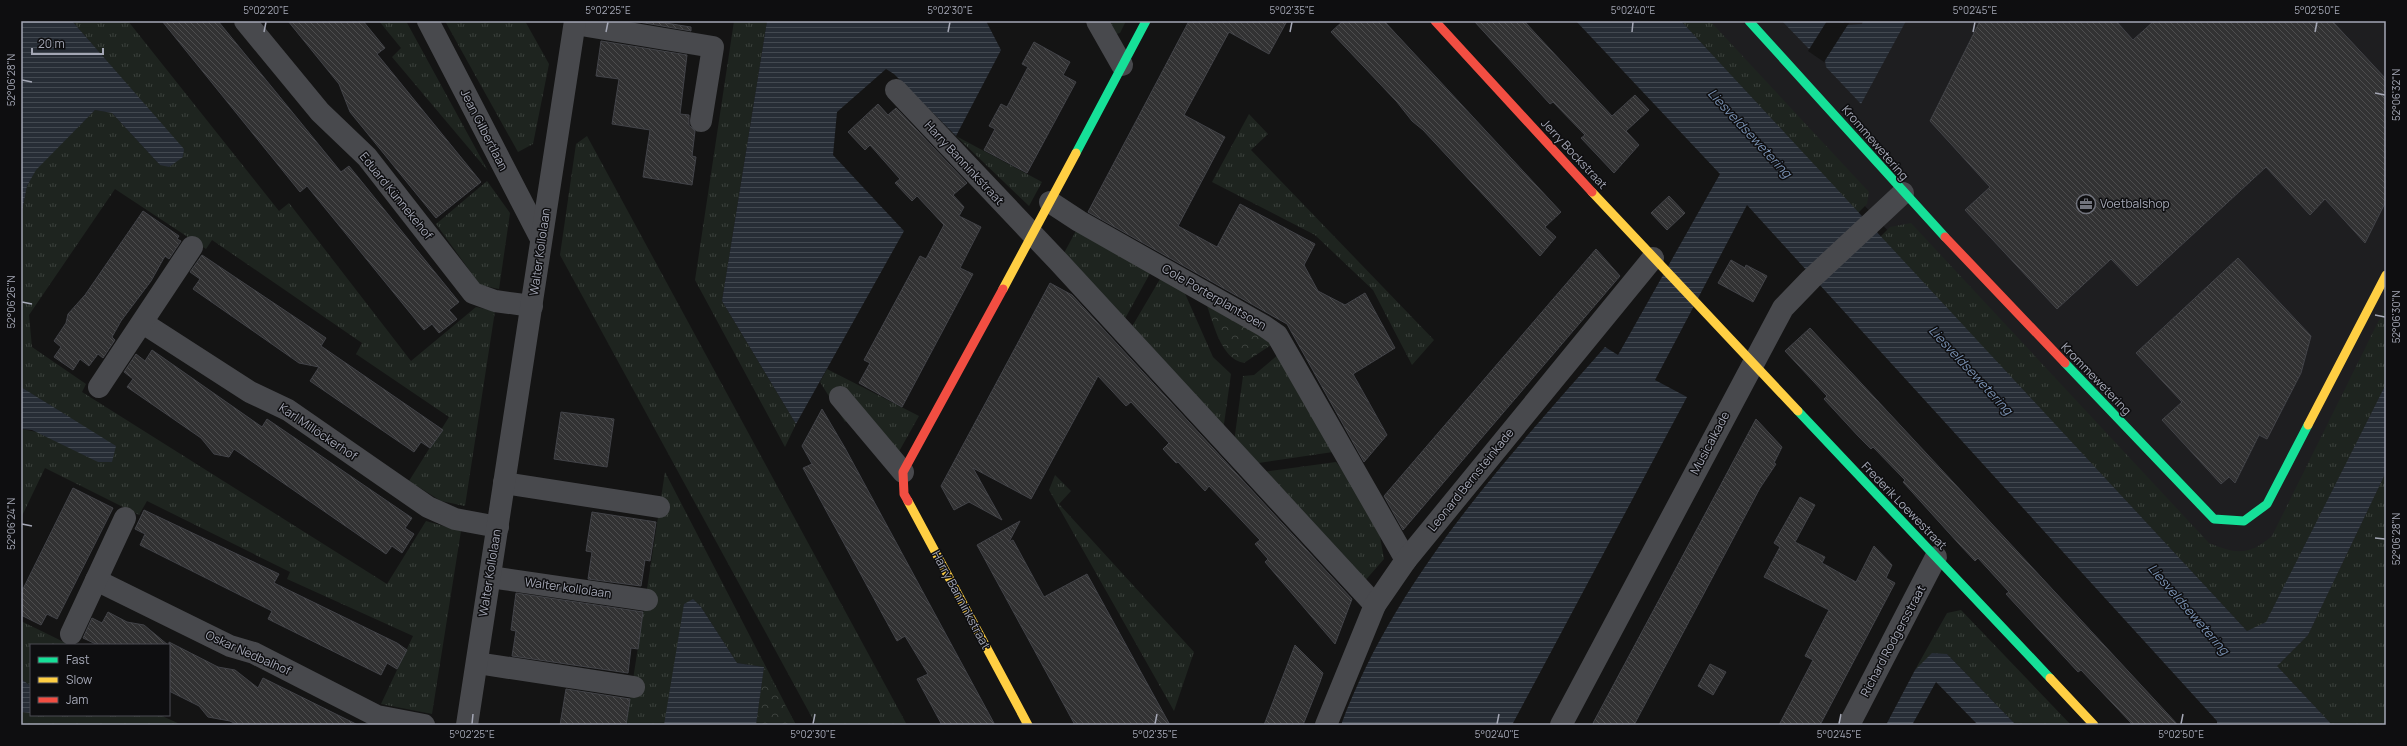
<svg xmlns="http://www.w3.org/2000/svg" width="2407" height="746" font-family="Manrope,sans-serif">
<style>
.built{fill:#1e1e20}
.grass{fill:url(#grass-tufts)}
.park{fill:url(#park-crowns)}
.water{fill:url(#water-rules)}
.pier{fill:#141414}
.building{fill:url(#building-back-hatch);stroke:#424348}
.lines{fill:none;stroke-linecap:round;stroke-linejoin:round}
.street{stroke:#48494d;stroke-width:22}
.fast{stroke:#16e098;stroke-width:9}
.slow{stroke:#ffcf43;stroke-width:9}
.jam{stroke:#f24e42;stroke-width:9}
.ticks{fill:none;stroke:#a4a7b5;stroke-width:1.5}
.labels{text-anchor:middle;stroke-width:3;stroke-linejoin:round;paint-order:stroke}
.street-label{font-size:12px;fill:#a4a7b5;stroke:#0e0e10}
.poi-label{font-size:12px;fill:#a4a7b5;stroke:#0e0e10;text-anchor:start}
.water-label{font-size:13px;font-style:italic;fill:#7991b2;stroke:#0e0e10}
.neatline{fill:none;stroke:#a4a7b5;stroke-width:1.5}
.ticks-label{font-size:10px;text-anchor:middle;fill:#a4a7b5}
</style>
<defs>
<pattern id="grass-tufts" width="24" height="20" patternUnits="userSpaceOnUse"><rect width="24" height="20" fill="#1e241f"/><path d="M3 7l-1-3M5 7V3M7 7l1-3M15 17l-1-3M17 17v-4M19 17l1-3" fill="none" stroke="#3c413d"/></pattern>
<pattern id="park-crowns" width="20" height="18" patternUnits="userSpaceOnUse"><rect width="20" height="18" fill="#1e241f"/><path d="M2 6a3 3 0 1 1 6 0M12 15a3 3 0 1 1 6 0" fill="none" stroke="#3c413d"/></pattern>
<pattern id="water-rules" width="6" height="5" patternUnits="userSpaceOnUse"><rect width="6" height="5" fill="#272d36"/><path d="M0 2.5h6" fill="none" stroke="#434951"/></pattern>
<pattern id="building-back-hatch" width="6" height="6" patternUnits="userSpaceOnUse"><rect width="6" height="6" fill="#323233"/><path d="M-1 5l2 2M0 0l6 6M5-1l2 2" fill="none" stroke="#4d4d4e"/></pattern>
</defs>
<rect width="100%" height="100%" fill="#141414"/>
<polygon class="built" points="1692,21 2386,21 2386,725 2280,725 2233,675 2257,626"/>
<g class="grass">
<polygon points="72,21 128,21 279,211 289,203 411,361 476,307 495,311 465,506 441,501 409,481 449,417 356,354 362,343 212,240 206,249 115,189 29,315 32,347 86,384 82,392 387,584 426,521 461,531 432,714 381,704 413,636 287,579 290,572 147,501 139,515 45,468 21,518 21,429 116,447 21,387 21,216 27,186 36,169 95,110 112,113 160,165 183,156 183,149"/>
<polygon points="379,21 406,21 488,171 392,57 401,48"/>
<polygon points="445,21 525,21 549,64 533,144 518,152"/>
<polygon points="734,21 767,21 722,301 796,424 785,447 695,280"/>
<polygon points="1105,21 1126,21 1120,33 1113,35"/>
<polygon points="1681,21 1710,21 1869,192 1867,204 1858,213"/>
<polygon points="1249,114 1268,134 1251,150 1434,340 1412,365 1373,290 1315,235 1212,182"/>
<polygon points="587,136 907,725 816,725 560,255 576,144"/>
<polygon points="956,136 1042,182 1029,206"/>
<polygon points="487,181 510,213 499,289 480,285 436,224"/>
<path d="M1911 223 2209 543C2236 554 2249 556 2272 536L2386 306V384L2266 623 2247 631 1880 237 1890 227Z"/>
<polygon points="1078,227 1153,268 1122,324 1063,255"/>
<polygon points="1163,274 1183,289 1213,357 1231,374 1223,431 1130,330"/>
<polygon points="1279,354 1333,452 1252,464 1234,442 1243,376 1254,375"/>
<polygon points="827,369 919,416 897,455 861,413 845,422 820,382"/>
<polygon points="1336,462 1368,503 1377,520 1384,559 1363,583 1263,472"/>
<polygon points="665,472 796,725 756,725 764,667 737,663 701,607 693,600 665,725 626,725"/>
<polygon points="2386,472 2386,725 2332,725 2277,666 2308,635"/>
<polygon points="1055,475 1071,491 1059,504 1194,652 1174,711 1049,490"/>
<polygon points="1961,610 2071,725 2016,725 1947,654 1915,670 1947,613"/>
<polygon points="21,621 70,645 31,645 31,686 21,679"/>
<polygon points="21,712 31,713 31,715 160,715 182,725 21,725"/>
</g>
<g class="park">
<path d="M1205 300 1264 334 1271 345 1244 363C1220 359 1213 321 1205 300Z"/>
<polygon points="764,667 796,725 756,725"/>
</g>
<g class="water">
<polygon points="21,21 72,21 184,149 183,157 169,167 160,165 112,113 95,110 36,170 27,186 21,216"/>
<polygon points="767,21 986,21 1001,50 956,136 894,74 886,69 837,112 833,155 904,231 796,424 722,301"/>
<path d="M1576 21H1681L2247 631 2266 622 2386 384V472L2308 635 2277 666 2332 725H2217V721L1747 205 1655 380 1687 397 1512 725H1341C1396 578 1503 463 1605 347L1618 355 1720 174Z"/>
<polygon points="1782,21 1841,21 1848,25 1862,24 1863,21 1906,21 1861,104 1826,67 1825,60 1809,49"/>
<polygon points="21,387 116,446 112,462 98,462 32,430 21,429"/>
<polygon points="693,599 701,607 737,663 764,667 756,725 664,725 684,604"/>
<polygon points="1932,653 1947,654 2016,725 1978,725 1936,682 1912,725 1886,725 1915,670"/>
<polygon points="21,679 31,686 31,713 21,712"/>
</g>
<polygon class="pier" points="1827,21 1849,23 1824,62 1808,51"/>
<g class="building">
<polygon points="162,21 218,21 341,172 349,166 459,302 449,310 457,319 439,333 432,324 424,330 307,186 300,192"/>
<polygon points="288,21 363,21 385,48 377,54 481,182 436,218 350,112 339,84"/>
<polygon points="633,21 653,21 691,27 691,31"/>
<polygon points="1189,21 1287,21 1269,54 1229,32 1202,82 1184,115 1225,137 1178,226 1217,247 1240,204 1315,244 1304,265 1318,291 1345,305 1365,293 1395,348 1353,374 1387,435 1364,462 1287,324 1088,212"/>
<polygon points="1343,21 1384,21 1561,212 1545,227 1556,237 1540,256 1423,130 1412,121 1397,102 1331,32"/>
<polygon points="1474,21 1524,21 1612,116 1635,95 1649,110 1626,131 1639,145 1614,173 1581,138 1585,135 1553,102 1550,104"/>
<polygon points="1980,21 2116,21 2133,40 2154,21 2332,21 2386,79 2386,201 2365,243 2325,199 2310,215 2266,167 2137,286 2111,259 2057,309 1965,210 1990,187 1930,121"/>
<polygon points="601,41 687,55 680,114 689,115 689,125 695,131 692,156 696,157 692,185 643,177 650,130 612,124 619,79 596,76"/>
<polygon points="1034,42 1070,62 1063,75 1076,82 1027,173 984,150 995,129 989,126 1001,104 1007,107 1017,88 1028,67 1022,64"/>
<polygon points="878,104 888,115 896,108 967,183 953,195 964,207 959,216 981,227 960,268 973,274 902,407 859,383 870,363 864,360 920,256 926,259 944,225 917,196 912,201 895,183 900,179 870,145 865,150 848,132"/>
<polygon points="1669,196 1685,213 1667,230 1651,213"/>
<polygon points="143,211 179,236 177,239 181,241 169,259 165,256 151,281 121,321 112,337 115,340 103,358 98,354 89,366 80,359 73,370 54,357 61,347 54,341 66,323 68,314 85,295"/>
<polygon points="1596,249 1620,276 1403,530 1384,496"/>
<polygon points="202,255 326,338 321,346 443,430 430,448 421,442 414,452 310,381 319,367 299,363 193,289 200,279 190,272"/>
<polygon points="2238,258 2311,336 2301,373 2267,439 2259,435 2235,483 2229,477 2221,484 2162,420 2182,402 2136,353"/>
<polygon points="1731,260 1745,268 1746,265 1767,276 1753,302 1718,283"/>
<polygon points="1050,283 1072,295 1352,599 1335,644 1265,562 1268,559 1255,544 1260,540 1209,486 1205,491 1178,462 1176,463 1163,449 1169,443 1131,402 1126,406 1098,376 1031,499 973,468 1002,520 969,502 954,510 941,486"/>
<polygon points="1810,328 1992,524 2178,725 2133,725 2081,670 2078,672 2006,594 2009,592 1978,558 1975,561 1959,544 1903,482 1905,480 1873,447 1871,449 1859,437 1824,399 1827,396 1785,351"/>
<polygon points="152,350 262,427 267,419 412,518 405,528 414,534 402,553 392,546 386,554 234,449 229,457 214,454 201,438 127,387 133,379 124,372 136,354 145,361"/>
<polygon points="822,409 845,448 995,725 942,725 917,679 928,674 905,636 897,641 803,468 812,464 802,446"/>
<polygon points="561,412 614,419 607,467 554,459"/>
<polygon points="1756,419 1782,447 1774,463 1776,464 1760,488 1634,725 1592,725"/>
<polygon points="73,488 113,508 57,619 47,614 41,625 21,615 21,593"/>
<polygon points="1800,497 1815,505 1795,542 1825,557 1822,563 1856,582 1874,546 1892,565 1886,578 1895,583 1820,725 1779,725 1813,660 1805,656 1829,610 1764,577 1780,547 1774,543"/>
<polygon points="144,510 279,574 274,583 397,643 407,650 397,669 387,663 381,675 268,619 272,611 140,545 145,534 135,529"/>
<polygon points="592,512 656,522 650,561 645,560 641,586 588,579 592,552 586,551"/>
<polygon points="1020,521 1009,542 1013,540 1044,597 1087,574 1170,725 1075,725 977,545"/>
<polygon points="516,593 643,612 638,649 631,648 628,673 512,656 516,631 511,630"/>
<polygon points="108,612 127,622 144,625 168,645 98,645 83,638 92,618 102,623"/>
<polygon points="169,642 218,667 235,670 258,688 263,678 358,725 238,725 230,721 208,717 199,706 169,691"/>
<polygon points="1295,645 1323,673 1320,682 1303,725 1264,725"/>
<polygon points="1710,664 1726,672 1713,695 1698,686"/>
<polygon points="566,689 630,699 626,725 560,725"/>
</g>
<g class="lines">
<g class="street">
<polyline points="245,21 320,112 367,157 473,293 495,301 532,306"/>
<polyline points="428,21 541,239"/>
<polyline points="1097,21 1122,65"/>
<polyline points="575,24 713,47 701,121"/>
<polyline points="896,90 1058,261 1375,605"/>
<polyline points="1050,202 1079,221 1264,326 1277,335 1406,560"/>
<polyline points="143,323 250,392 288,410 428,507 455,519 498,527"/>
<polyline points="99,387 192,247"/>
<polyline points="840,397 903,472"/>
<polyline points="504,483 659,507"/>
<polyline points="490,577 647,600"/>
<polyline points="96,580 230,646 254,653 377,716 424,725"/>
<polyline points="71,634 125,518"/>
<polyline points="477,663 634,687"/>
<polyline points="467,725 575,21"/>
<polyline points="1326,725 1375,605 1406,560 1653,258"/>
<polyline points="1561,725 1783,308 1811,279 1903,193"/>
<polyline points="1849,725 1936,557"/>
</g>
<g class="fast">
<polyline points="1749,21 1945,237"/>
<polyline points="1076,153 1146,21"/>
<polyline points="2065,363 2214,519 2244,521 2267,504 2308,425"/>
<polyline points="1798,411 2050,678"/>
</g>
<g class="slow">
<polyline points="1592,192 1798,411"/>
<polyline points="1003,289 1076,153"/>
<polyline points="2308,425 2386,275"/>
<polyline points="908,501 1028,725"/>
<polyline points="2050,678 2094,725"/>
</g>
<g class="jam">
<polyline points="1435,21 1592,192"/>
<polyline points="1945,237 2065,363"/>
<polyline points="908,501 904,494 903,472 1003,289"/>
</g>
</g>
<path class="ticks" d="M264 32 266 22M606 32 608 22M948 32 950 22M1290 32 1292 22M1632 32 1633 22M1973 32 1975 22M2315 32 2317 22M22 80 32 82M2375 93 2385 95M22 302 32 304M2375 315 2385 317M22 524 32 526M2375 538 2385 539M472 724 473 714M813 724 815 714M1155 724 1157 714M1497 724 1499 714M1839 724 1841 714M2181 724 2183 714"/>
<defs>
<g id="office-ring" transform="scale(1)"><circle r="9.5" fill="#0e0e10" stroke="#72747d" stroke-width="1.5"/><path d="M-6-3h4V-5.5h4V-3h4V5H-6ZM-1-4.5V-3h2v-1.5ZM-6 0V1H6V0Z" fill="#72747d"/></g>
</defs>
<g fill-rule="evenodd">
<use href="#office-ring" x="2086" y="204"/>
</g>
<g class="labels">
<g class="street-label">
<text transform="translate(484 130) rotate(63)" y="4">Jean Gilbertlaan</text>
<text transform="translate(1875 143) rotate(49)" y="4">Krommewetering</text>
<text transform="translate(1574 154) rotate(47)" y="4">Jerry Bockstraat</text>
<text transform="translate(964 163) rotate(47)" y="4">Harry Banninkstraat</text>
<text transform="translate(396 196) rotate(51)" y="4">Eduard Künnekehof</text>
<text transform="translate(540 252) rotate(-82)" y="4">Walter Kollolaan</text>
<text transform="translate(1214 297) rotate(30)" y="4">Cole Porterplantsoen</text>
<text transform="translate(2096 379) rotate(46)" y="4">Krommewetering</text>
<text transform="translate(318 432) rotate(34)" y="4">Karl Millöckerhof</text>
<text transform="translate(1710 443) rotate(-62)" y="4">Musicalkade</text>
<text transform="translate(1471 480) rotate(-51)" y="4">Leonard Bernsteinkade</text>
<text transform="translate(1904 506) rotate(46)" y="4">Frederik Loewestraat</text>
<text transform="translate(490 573) rotate(-81)" y="4">Walter Kollolaan</text>
<text transform="translate(568 588) rotate(8)" y="4">Walter kollolaan</text>
<text transform="translate(961 600) rotate(62)" y="4">Harry Banninkstraat</text>
<text transform="translate(1893 641) rotate(-62)" y="4">Richard Rodgersstraat</text>
<text transform="translate(248 653) rotate(24)" y="4">Oskar Nedbalhof</text>
</g>
<g class="poi-label">
<text x="2100" y="208">Voetbalshop</text>
</g>
<g class="water-label">
<text transform="translate(1750 133) rotate(47)" y="5">Liesveldsewetering</text>
<text transform="translate(1971 370) rotate(47)" y="5">Liesveldsewetering</text>
<text transform="translate(2189 609) rotate(49)" y="5">Liesveldsewetering</text>
</g>
</g>
<rect width="2407" height="746" fill="none" stroke="#0e0e10" stroke-width="44"/>
<rect x="30" y="644" width="140" height="72" fill="#0e0e10" stroke="#4a4b52"/>
<rect x="38" y="657" width="20" height="6" fill="#16e098" stroke="#4a4b52"/>
<text x="66" y="664" font-size="12" fill="#a4a7b5">Fast</text>
<rect x="38" y="677" width="20" height="6" fill="#ffcf43" stroke="#4a4b52"/>
<text x="66" y="684" font-size="12" fill="#a4a7b5">Slow</text>
<rect x="38" y="697" width="20" height="6" fill="#f24e42" stroke="#4a4b52"/>
<text x="66" y="704" font-size="12" fill="#a4a7b5">Jam</text>
<path d="M32 48v6h71v-6" fill="none" stroke="#a4a7b5" stroke-width="2"/>
<text x="38" y="48" font-size="12" fill="#a4a7b5" stroke="#0e0e10" stroke-width="3" paint-order="stroke">20 m</text>
<rect x="22" y="22" width="2363" height="702" class="neatline"/>
<g class="ticks-label">
<text x="266" y="14">5°02'20"E</text>
<text x="608" y="14">5°02'25"E</text>
<text x="950" y="14">5°02'30"E</text>
<text x="1292" y="14">5°02'35"E</text>
<text x="1633" y="14">5°02'40"E</text>
<text x="1975" y="14">5°02'45"E</text>
<text x="2317" y="14">5°02'50"E</text>
<text transform="translate(11 80) rotate(-90)" y="4">52°06'28"N</text>
<text transform="translate(2396 95) rotate(-90)" y="4">52°06'32"N</text>
<text transform="translate(11 302) rotate(-90)" y="4">52°06'26"N</text>
<text transform="translate(2396 317) rotate(-90)" y="4">52°06'30"N</text>
<text transform="translate(11 524) rotate(-90)" y="4">52°06'24"N</text>
<text transform="translate(2396 539) rotate(-90)" y="4">52°06'28"N</text>
<text x="472" y="738">5°02'25"E</text>
<text x="813" y="738">5°02'30"E</text>
<text x="1155" y="738">5°02'35"E</text>
<text x="1497" y="738">5°02'40"E</text>
<text x="1839" y="738">5°02'45"E</text>
<text x="2181" y="738">5°02'50"E</text>
</g>
</svg>
